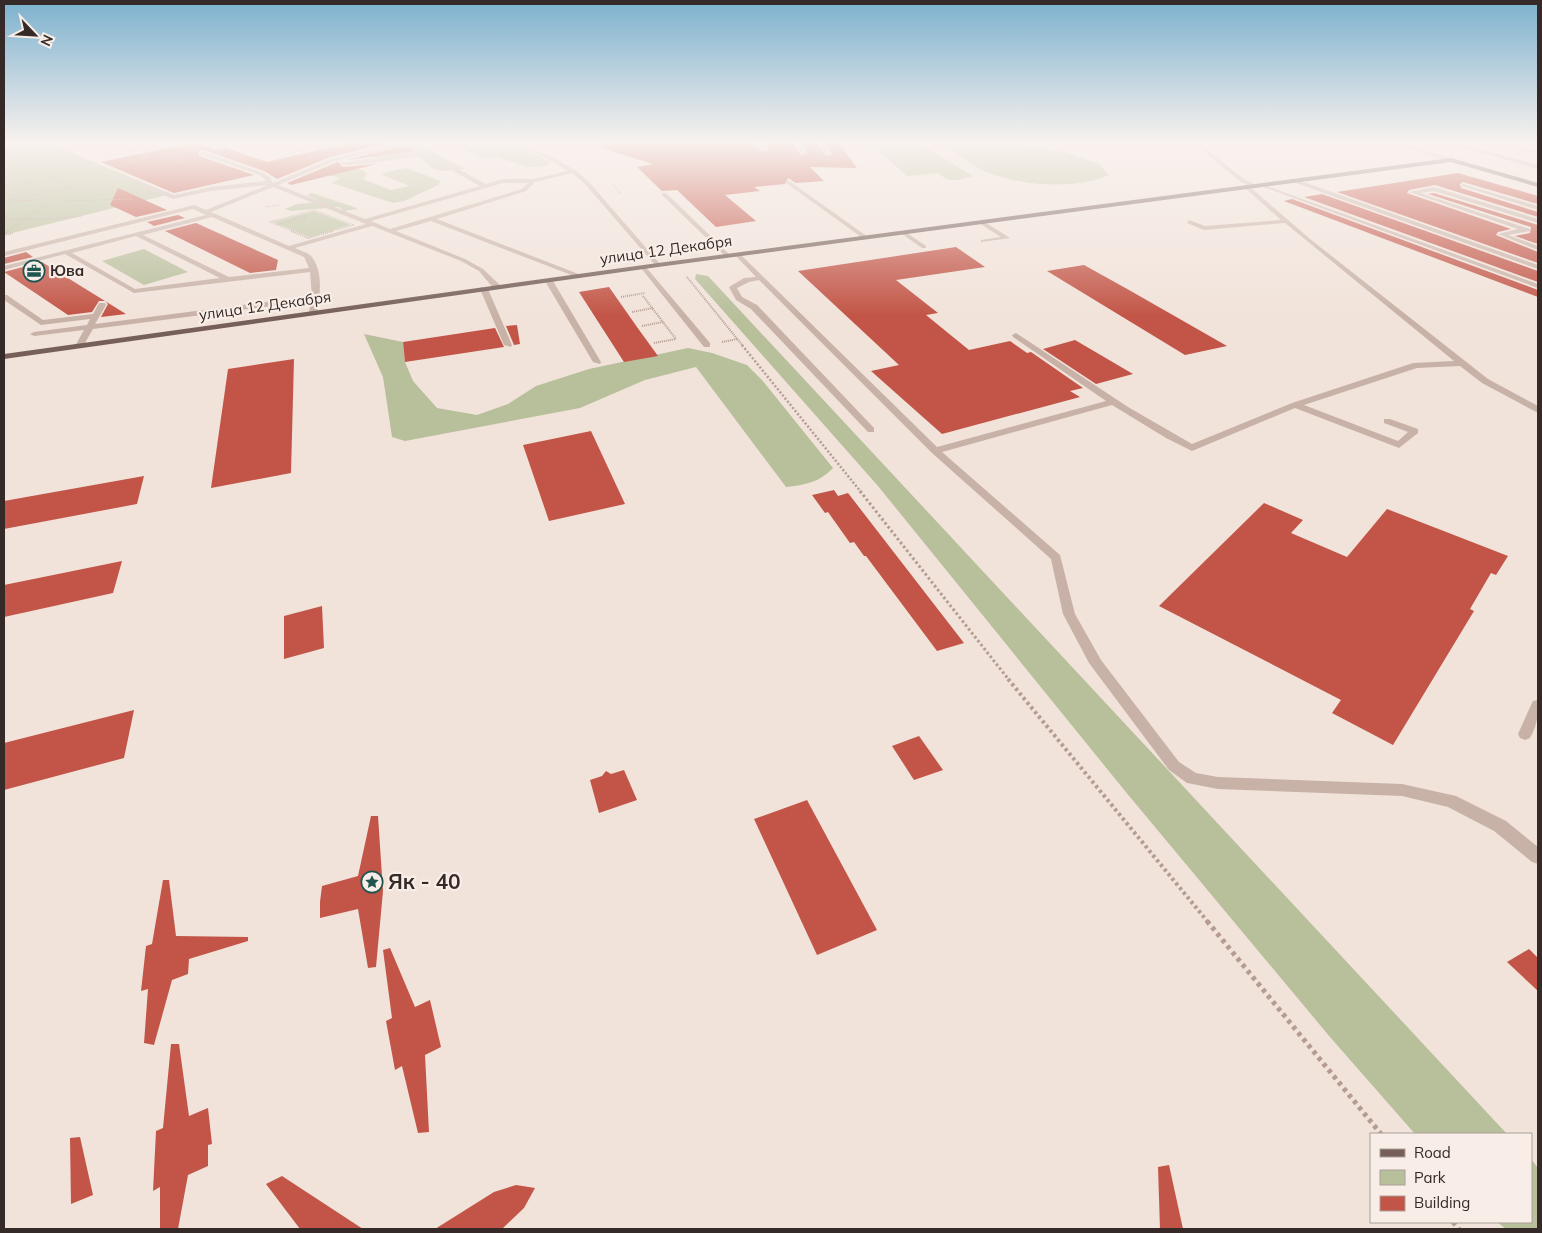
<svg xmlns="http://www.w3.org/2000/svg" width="1542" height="1233" font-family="Mulish,sans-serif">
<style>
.green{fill:#b8bf9b}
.building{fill:#c25547}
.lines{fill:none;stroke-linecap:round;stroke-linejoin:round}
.path-far5{stroke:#b49c91;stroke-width:1;stroke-dasharray:1 1;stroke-linecap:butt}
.path-far4{stroke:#b49c91;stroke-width:2;stroke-dasharray:1 1;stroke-linecap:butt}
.path-far3{stroke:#b49c91;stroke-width:2.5;stroke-dasharray:2 2;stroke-linecap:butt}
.path-far2{stroke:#b49c91;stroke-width:3;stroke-dasharray:2.5 2.5;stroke-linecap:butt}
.path-far1{stroke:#b49c91;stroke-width:4;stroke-dasharray:3 3;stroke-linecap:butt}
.path{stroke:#b49c91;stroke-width:5;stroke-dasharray:4 4;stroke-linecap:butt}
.minor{fill:#c8b2a7;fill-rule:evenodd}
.major{fill:#765f59;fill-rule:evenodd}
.labels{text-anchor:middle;stroke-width:4.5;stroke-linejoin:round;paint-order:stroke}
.far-street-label{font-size:15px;fill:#352a27;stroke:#f8eee7}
.far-poi-label{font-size:15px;font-weight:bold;fill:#352a27;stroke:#f8eee7;text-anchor:start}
.near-poi-label{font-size:21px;font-weight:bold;fill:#352a27;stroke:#f8eee7;text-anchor:start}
</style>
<rect width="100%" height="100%" fill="#f1e3da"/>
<g class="green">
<polygon points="4,143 48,143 171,194 4,235"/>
<path d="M417 143 465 169C457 169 442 173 434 169 422 163 424 155 408 154 394 154 377 163 366 153Z"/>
<polygon points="453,143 506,143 552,162 545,166 528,167 497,157 482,158"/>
<path d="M866 143H919L973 176C959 180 950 184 938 173L907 176 878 150Z"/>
<path d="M939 143H1012L1065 152 1099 164 1109 175C1075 190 1019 186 984 171 968 164 955 149 939 143Z"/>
<polygon points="355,167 367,173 363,179 391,190 410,186 380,174 406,168 441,181 438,185 404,201 393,203 332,183 340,178 320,173"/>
<polygon points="312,193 357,208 357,209 344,211 339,207 291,211 285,209 297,204 320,202 307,195"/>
<polygon points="314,211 351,225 309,237 272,222"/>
<polygon points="144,249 188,272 144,285 102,261"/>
<polygon points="696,274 708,276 1507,1134 1415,1134 1330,1037 1125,791 878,486 695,279"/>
<path d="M364 334 403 342 405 362 413 381 437 408 477 415 508 404 536 386 589 369 688 348 712 353 747 365 762 380 833 468C820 482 805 485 786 487L696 367 645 380 580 408 405 441 392 437 383 377Z"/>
<polygon points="1531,1159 1538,1168 1538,1229 1506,1229 1497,1222 1531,1222"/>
</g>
<g class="building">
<polygon points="192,143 216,150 226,148 267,162 348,143 389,143 330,157 277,179 264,171 201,149 198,153 199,156 254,175 174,193 101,162"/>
<polygon points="601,143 756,143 762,151 768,150 767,143 793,143 801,155 807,153 801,143 817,143 826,156 832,154 826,143 838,143 857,168 810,167 824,181 796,183 788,178 785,184 754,187 760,191 725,195 756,221 716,227 677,190 662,191 637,167 653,164 601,148"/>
<polygon points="405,146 414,151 346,160"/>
<polygon points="338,162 343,167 377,164 291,185 287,183"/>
<polygon points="1458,173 1538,196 1538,204 1463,182 1460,184 1461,188 1538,212 1538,217 1435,185 1409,190 1407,193 1511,229 1498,232 1496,235 1538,252 1538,263 1337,192"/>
<polygon points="118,188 167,210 136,217 110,205"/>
<polygon points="1434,193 1538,225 1538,244 1515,236 1530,233 1531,227 1428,194"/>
<polygon points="1322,194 1538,271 1538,282 1304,197"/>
<polygon points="1292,199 1538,290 1538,297 1284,201"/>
<polygon points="178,215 185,218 154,226 147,222"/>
<polygon points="196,223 278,260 276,270 250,273 165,231"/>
<polygon points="956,247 985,267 896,280 938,313 926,315 969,350 1010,341 1027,353 1031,352 1083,388 1070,391 1080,397 942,434 871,371 899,365 798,271"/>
<polygon points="26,252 33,257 4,264 4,258"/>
<polygon points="42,262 126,314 101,317 108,304 105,301 99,301 92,312 68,315 4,272"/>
<polygon points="1084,265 1129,290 1227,346 1185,355 1047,271"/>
<polygon points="609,287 637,327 658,356 624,362 579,292"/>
<polygon points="517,325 520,344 514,345 506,326"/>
<polygon points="495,328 504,347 405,362 403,342"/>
<polygon points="1075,340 1133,374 1096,384 1043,349"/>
<polygon points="294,359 291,473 211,488 228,369"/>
<polygon points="591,431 625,504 549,521 523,445"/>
<polygon points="144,476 137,504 4,529 4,501"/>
<polygon points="834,490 838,496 848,493 964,643 937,651 866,556 864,556 854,542 850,543 828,512 825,513 812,495"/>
<polygon points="1264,503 1303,520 1291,533 1347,557 1387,509 1508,556 1496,575 1491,573 1470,609 1474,611 1393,745 1332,713 1341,700 1159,606"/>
<polygon points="122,561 113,593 4,617 4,585"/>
<polygon points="322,606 324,648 284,659 284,616"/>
<polygon points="134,710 124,758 4,790 4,743"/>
<polygon points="919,736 943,770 914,780 892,746"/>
<polygon points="624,770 637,800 599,813 590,780 602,776 606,771 611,774"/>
<polygon points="807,800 877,930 817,955 754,819"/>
<polygon points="371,816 378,816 383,891 376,967 368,968 358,909 320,918 320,902 322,886 358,876"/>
<polygon points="163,880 169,880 176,936 248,937 248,941 189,959 188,974 172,980 154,1045 144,1043 148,989 141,991 146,946 152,944"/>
<polygon points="390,948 415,1007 430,1000 441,1047 425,1055 429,1132 418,1133 402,1066 395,1070 386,1021 392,1018 383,950"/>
<polygon points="1529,949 1538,958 1538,991 1507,962"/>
<polygon points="171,1044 179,1044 189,1116 208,1108 212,1144 208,1145 208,1166 188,1175 178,1229 160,1229 160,1187 153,1191 156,1131 163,1128"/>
<polygon points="80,1137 93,1195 71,1204 70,1138"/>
<polygon points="1169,1165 1183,1229 1160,1229 1158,1167"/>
<polygon points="282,1176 363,1229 300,1229 266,1184"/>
<polygon points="516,1185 535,1188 524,1208 502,1229 435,1229 494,1192"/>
</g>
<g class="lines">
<g class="path-far5">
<polyline points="133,143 155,152"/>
<polyline points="174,143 189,149"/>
<polyline points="4,150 24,143"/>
<polyline points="177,152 188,150"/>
<polyline points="167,156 194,167"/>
<polyline points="100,157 169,143"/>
<polyline points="127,161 149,157"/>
<polyline points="290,161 287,154 324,145"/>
<polyline points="4,163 51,163"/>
<polyline points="4,177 57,166"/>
<polyline points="4,178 16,185 72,173"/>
<polyline points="51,178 70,187"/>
<polyline points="355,180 398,194"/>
<polyline points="612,184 621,193 617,194"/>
<polyline points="4,187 15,185"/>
<polyline points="37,194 45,199"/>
<polyline points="54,197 82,179"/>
<polyline points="4,201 70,187"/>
<polyline points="12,201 37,200"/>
<polyline points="63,201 133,199"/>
<polyline points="266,207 279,205"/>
<polygon points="304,216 307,218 300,221 293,219"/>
<polyline points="4,219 48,219 82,216"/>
<polyline points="276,225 294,220"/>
<polyline points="7,232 46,205"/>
<polyline points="294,232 269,222 314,210 354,225 329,232"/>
</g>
<g class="path-far4">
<polyline points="291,231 308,238 333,231"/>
<polyline points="4,234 8,231"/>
<polyline points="4,235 13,233"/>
<polyline points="687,277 743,346"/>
<polyline points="643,296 676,339"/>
<polyline points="621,297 645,293"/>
<polyline points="632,312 653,308"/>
<polyline points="642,326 663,322"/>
<polyline points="722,342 738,339"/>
<polyline points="654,343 676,339"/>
</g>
<polyline class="path-far3" points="742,345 861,492"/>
<polyline class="path-far2" points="860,491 1009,680"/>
<polyline class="path-far1" points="1008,679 1208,922"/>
<g class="path">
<polyline points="1207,921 1381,1134"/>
<polyline points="1453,1222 1459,1229"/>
</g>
<g class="minor">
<polygon points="42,143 48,143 88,160 83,161"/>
<path d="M397 143H411L486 184 503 179H533L568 171 550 160 511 143H517L554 158 575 170 589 182 661 265 656 266 585 184 572 173 535 182 526 191 437 219 581 275V277L579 278 431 221 396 231 465 259 483 269 500 285V289H494L479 271 461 261 372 226 295 248C299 250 306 252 310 255 324 269 320 296 317 313L313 315 309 313 311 301 93 329 82 348H79L75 346 84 330 34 336 30 334 34 332 87 325 90 319 41 325 4 300V295H7L43 320 93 314 99 303H105L106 305 95 324 312 296 310 272 134 293 65 254 4 270V266L206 215 193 209 4 256V252L194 205 206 210 268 185 211 191 173 199 111 173V171L174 195 211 187 266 181 265 179 259 175 200 154 202 151 263 173 270 177 273 183 331 159ZM405 144 420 152 340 163 343 165 366 164 424 155 480 186 365 219 278 185 335 161ZM503 183H528L522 189 390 229 371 221ZM273 187 366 224 289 246 211 212ZM212 217 304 257 309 268 229 277 143 235ZM136 236 220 278 135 289 72 253Z"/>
<polygon points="758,143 764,143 767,146 766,149 762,149 762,146"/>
<polygon points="795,143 799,143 805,153 801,153"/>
<polygon points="819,143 824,143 830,154 826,154"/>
<polygon points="1194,143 1199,143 1245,180 1256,185 1254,188 1249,186 1310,239 1488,379 1538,406 1538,413 1482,383 1460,366 1417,368 1304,405 1398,441 1408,432 1384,423 1384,419 1390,419 1418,429 1418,433 1399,448 1295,408 1192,451 1166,438 1112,405 942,452 1060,555 1075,614 1101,660 1179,762 1196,773 1218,777 1402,784 1456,796 1506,821 1538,847 1538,864 1532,862 1494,831 1448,807 1402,796 1218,789 1187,783 1169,770 1089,663 1063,614 1051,559 932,453 759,280 749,282 737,288 742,297 757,305 874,428 874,432 868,432 751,309 736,300 729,287 744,278 756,277 735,255 740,254 937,447 1106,401 1013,337 1012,335 1016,333 1128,407 1192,444 1292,403 1413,363 1454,361 1285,223 1204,230 1187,223 1189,220 1205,226 1281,220 1244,187 1249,186 1241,182"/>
<polygon points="1392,143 1399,143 1454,160 1449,161"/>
<polygon points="1448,143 1456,143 1538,165 1538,169"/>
<polygon points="1496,143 1504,143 1538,152 1538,154"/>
<polygon points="1295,179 1538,265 1538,269 1293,182"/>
<polygon points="788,180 868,237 868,239 864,239 786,183"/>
<polygon points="1261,184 1538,284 1538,288 1261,186"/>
<polygon points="1462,184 1538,206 1538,210 1462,186"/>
<polygon points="1434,187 1538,219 1538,223 1434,191 1420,193 1530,229 1530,231 1508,235 1538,246 1538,250 1498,234 1518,229 1409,192"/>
<polygon points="662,193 666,193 730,255 730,257 726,257 662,195"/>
<polygon points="981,220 983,221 1010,238 981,242 981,240 1001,237 979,223"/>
<polygon points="904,231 926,246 926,248 922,248 902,234 901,233"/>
<polygon points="641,266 645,266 710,343 710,347 704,347 641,268"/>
<polygon points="546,279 553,281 601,362 600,364 593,362 545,281"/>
<polygon points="481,287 488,289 512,345 511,347 504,345 480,289"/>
<path d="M1538 700C1539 714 1537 725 1530 738L1525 740 1520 738 1518 734 1531 705 1533 701Z"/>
</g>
<polygon class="major" points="1451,158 1538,183 1538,187 1451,162 658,267 4,359 4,354 658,263"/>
</g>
<linearGradient id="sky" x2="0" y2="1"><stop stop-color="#7cb1ce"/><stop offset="0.45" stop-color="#f9f2ee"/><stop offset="1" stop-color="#f9f2ee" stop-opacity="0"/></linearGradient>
<rect width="1542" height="316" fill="url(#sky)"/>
<defs>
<g id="office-ring" transform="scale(1.125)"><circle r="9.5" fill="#f8eee7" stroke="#1e5551" stroke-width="1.5"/><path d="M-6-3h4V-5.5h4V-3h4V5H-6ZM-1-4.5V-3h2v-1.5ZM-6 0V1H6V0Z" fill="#1e5551"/></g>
<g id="sight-ring" transform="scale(1.125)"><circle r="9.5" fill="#f8eee7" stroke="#1e5551" stroke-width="1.5"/><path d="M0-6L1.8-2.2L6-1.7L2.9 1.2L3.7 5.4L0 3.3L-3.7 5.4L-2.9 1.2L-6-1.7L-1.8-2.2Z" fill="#1e5551"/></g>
</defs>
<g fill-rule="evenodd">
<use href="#office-ring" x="34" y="271"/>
<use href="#sight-ring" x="372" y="882"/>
</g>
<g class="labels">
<g class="far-street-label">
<text transform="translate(666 250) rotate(-8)" y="5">улица 12 Декабря</text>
<text transform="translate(265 306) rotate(-8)" y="5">улица 12 Декабря</text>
</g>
<g class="far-poi-label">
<text x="50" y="276">Юва</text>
</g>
<g class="near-poi-label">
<text x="388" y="889">Як - 40</text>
</g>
</g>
<rect width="1542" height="1233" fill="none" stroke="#352a27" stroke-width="10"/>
<rect x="1370" y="1133" width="162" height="90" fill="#f8eee7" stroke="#aaa09a"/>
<rect x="1380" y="1149" width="25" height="8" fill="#765f59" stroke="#aaa09a"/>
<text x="1414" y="1158" font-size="15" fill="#352a27">Road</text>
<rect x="1380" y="1170" width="25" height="15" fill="#b8bf9b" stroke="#aaa09a"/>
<text x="1414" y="1183" font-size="15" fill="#352a27">Park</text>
<rect x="1380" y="1196" width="25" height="15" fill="#c25547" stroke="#aaa09a"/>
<text x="1414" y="1208" font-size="15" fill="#352a27">Building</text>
<g transform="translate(35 35) rotate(115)" stroke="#f8eee7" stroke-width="4" paint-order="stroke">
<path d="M0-4L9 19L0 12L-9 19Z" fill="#352a27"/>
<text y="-8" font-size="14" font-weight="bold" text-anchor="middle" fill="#352a27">N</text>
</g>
</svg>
